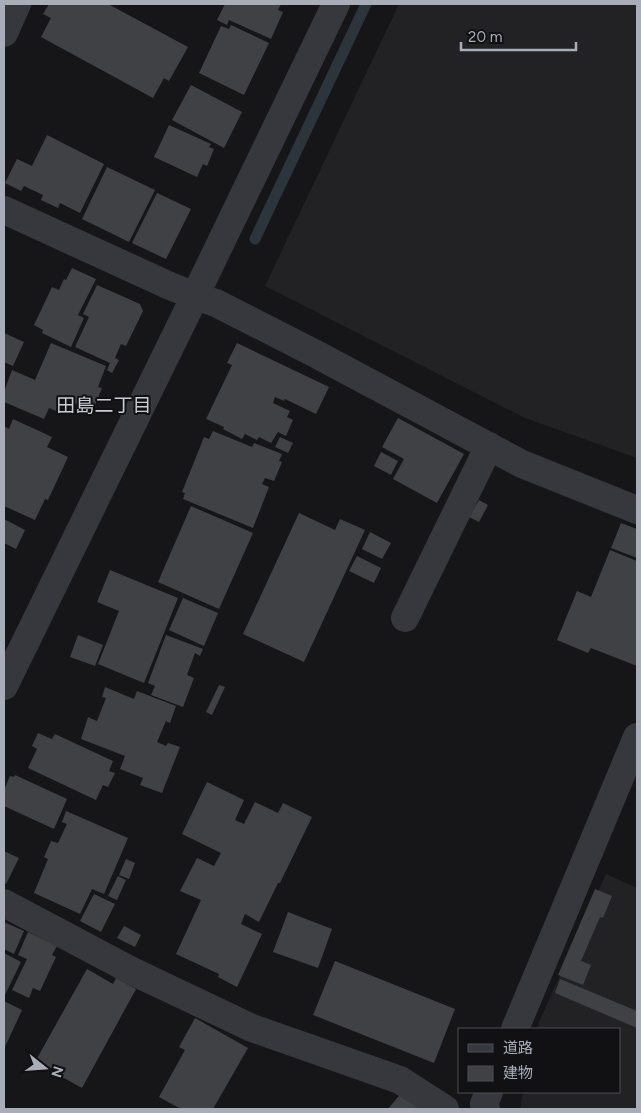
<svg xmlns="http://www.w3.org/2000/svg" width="641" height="1113" font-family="Figtree,'Noto Sans JP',sans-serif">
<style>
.built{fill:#222225}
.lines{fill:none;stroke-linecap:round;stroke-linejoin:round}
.stream{stroke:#2c353c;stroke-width:11}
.building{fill:#404145}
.minor{stroke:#37383d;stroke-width:28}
.tertiary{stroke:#37383d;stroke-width:28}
.labels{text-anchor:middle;stroke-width:4;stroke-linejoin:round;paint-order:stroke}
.neighbourhood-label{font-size:19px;fill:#c9ccd4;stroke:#111113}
</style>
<rect width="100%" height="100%" fill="#161618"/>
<g class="built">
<polygon points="399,4 637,4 637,458 525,418 265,286"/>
<polygon points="606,874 637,888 637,1109 520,1109 523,1092 620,1092 620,1029 538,1029 539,1022"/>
</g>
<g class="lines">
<polyline class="stream" points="255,239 366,4"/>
</g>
<g class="building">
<polygon points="49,4 108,4 188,47 169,81 164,78 153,98 41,37 51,18 43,14"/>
<polygon points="225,4 281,4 278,10 283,12 271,39 229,20 227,25 217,20"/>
<polygon points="231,25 269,43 244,95 199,73 221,26 229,29"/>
<polygon points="191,85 242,112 224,148 172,120"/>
<polygon points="169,125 211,144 209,147 214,149 207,166 203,164 197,177 154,157"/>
<polygon points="47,135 104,164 80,213 60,203 58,208 41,200 43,195 24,186 21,191 5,183 17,159 32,166"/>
<polygon points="107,167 155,190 129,242 82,219"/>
<polygon points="157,193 191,209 166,259 132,243"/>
<polygon points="72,268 96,279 78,315 84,318 71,347 42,333 43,330 34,325 52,287 59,290 64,279 66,280"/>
<polygon points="97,285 140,304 143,311 126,346 121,344 115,358 119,360 112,373 107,370 110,363 75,347 89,317 83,314"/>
<polygon points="4,333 24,342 13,366 4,362"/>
<polygon points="51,343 106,366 98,387 102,388 93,410 61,398 56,411 49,408 44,419 4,402 4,392 12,370 35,380"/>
<polygon points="237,343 329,387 316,414 285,399 284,401 275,397 273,403 290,411 287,417 293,420 286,436 278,432 271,443 259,437 257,440 245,434 242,439 223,429 224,427 206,419 232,365 227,363"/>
<polygon points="398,418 464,454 437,503 393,479 404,459 382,447"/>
<polygon points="13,419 52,437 47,447 68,457 48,500 45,499 35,520 4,506 4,426 9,429"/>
<polygon points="213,431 252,447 254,443 282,454 279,461 282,462 274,481 265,478 262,484 269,487 253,528 183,499 185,493 182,492 204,437 209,439"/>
<polygon points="280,437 293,443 288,453 275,447"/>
<polygon points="381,452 398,461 391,475 374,466"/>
<polygon points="479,500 488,505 479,522 469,517"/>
<polygon points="191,506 253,533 219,609 158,582"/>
<polygon points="299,513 335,530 340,519 365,530 304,662 243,634"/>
<polygon points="4,519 25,530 16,549 4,543"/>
<polygon points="621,523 637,529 637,558 611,548"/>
<polygon points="370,532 391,543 382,559 362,549"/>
<polygon points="610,550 637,561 637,666 591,648 588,653 557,640 577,591 591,597"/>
<polygon points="357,556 381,568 374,583 349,571"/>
<polygon points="110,570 178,598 144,683 98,664 119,611 97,602"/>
<polygon points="183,598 218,613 204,646 169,630"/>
<polygon points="78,635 103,645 95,666 70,657"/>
<polygon points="166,635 203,649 200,656 195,653 187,675 194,678 183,707 151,695 155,686 148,683"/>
<polygon points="219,685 225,687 212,715 206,712"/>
<polygon points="105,687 134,699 137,691 176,706 170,723 166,721 157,742 166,746 168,743 180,747 162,793 140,785 143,778 120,769 125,756 81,739 88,717 97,721 106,698 102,697"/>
<polygon points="38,733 52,739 55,734 113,761 109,771 115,773 108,787 103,785 96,800 28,768 37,749 32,746"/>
<polygon points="15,775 67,799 54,829 4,806 5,796 4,795 4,790 10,776 14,777"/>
<polygon points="207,782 244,800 235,820 244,824 255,802 278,813 283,803 312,817 280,883 278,883 259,922 245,914 241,924 262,934 237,987 218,977 219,974 176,954 201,900 180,891 197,858 214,866 221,853 182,834"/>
<polygon points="66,811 128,838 104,894 92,889 80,914 34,893 48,859 44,857 51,841 58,843 67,824 62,822"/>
<polygon points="4,851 19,858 6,884 4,883"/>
<polygon points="126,859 135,863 129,879 119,875"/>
<polygon points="118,876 126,880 117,900 108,896"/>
<polygon points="595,889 612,896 603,918 600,917 581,961 591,965 583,985 558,975"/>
<polygon points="94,894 115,904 101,932 80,921"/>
<polygon points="288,912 332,929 318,968 273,952"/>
<polygon points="4,922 24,931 14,954 4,949"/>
<polygon points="124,926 141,935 135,947 117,938"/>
<polygon points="28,932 57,946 52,955 56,957 40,991 33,988 29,998 12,990 27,959 18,955"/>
<polygon points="4,953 21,962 4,997"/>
<polygon points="335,961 455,1009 434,1063 313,1015"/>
<polygon points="87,969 113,984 116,978 136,989 82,1088 35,1062"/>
<polygon points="560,979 637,1011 637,1028 555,993"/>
<polygon points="4,1001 22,1010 4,1049"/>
<polygon points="195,1018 248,1048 213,1109 181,1109 159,1097 185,1050 179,1047"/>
<polygon points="403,1091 428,1109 388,1109"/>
</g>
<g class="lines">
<g class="minor">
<polyline points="4,33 17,4"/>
<polyline points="195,296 216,303 314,353 522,464 637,510"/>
<polyline points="405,618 489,446"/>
<polyline points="4,903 134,972 252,1028 400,1080 445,1109"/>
<polyline points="515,1029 637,737"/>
<polyline points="486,1109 484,1104 489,1092"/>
</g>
<g class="tertiary">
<polyline points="4,210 170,286 195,296"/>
<polyline points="4,686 195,296 336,4"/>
</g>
</g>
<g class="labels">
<g class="neighbourhood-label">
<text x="104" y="412">田島二丁目</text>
</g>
</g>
<rect width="641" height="1113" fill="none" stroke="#a8adb8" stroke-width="10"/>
<rect x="458" y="1028" width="162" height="65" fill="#111113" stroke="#4d4f55"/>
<rect x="468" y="1044" width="25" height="8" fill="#37383d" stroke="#4d4f55"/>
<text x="503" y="1053" font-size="15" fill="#a8adb8">道路</text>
<rect x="468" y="1066" width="25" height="15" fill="#404145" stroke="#4d4f55"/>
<text x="503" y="1078" font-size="15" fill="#a8adb8">建物</text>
<g transform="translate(45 1068) rotate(107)" stroke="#111113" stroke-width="4" paint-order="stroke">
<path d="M0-4L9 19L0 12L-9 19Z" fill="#a8adb8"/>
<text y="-8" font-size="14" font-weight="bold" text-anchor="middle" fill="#a8adb8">N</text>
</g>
<path d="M461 42v8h115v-8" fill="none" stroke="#a8adb8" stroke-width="2.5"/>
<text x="468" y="42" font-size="15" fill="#a8adb8" stroke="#111113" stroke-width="4" paint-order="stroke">20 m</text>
</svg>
